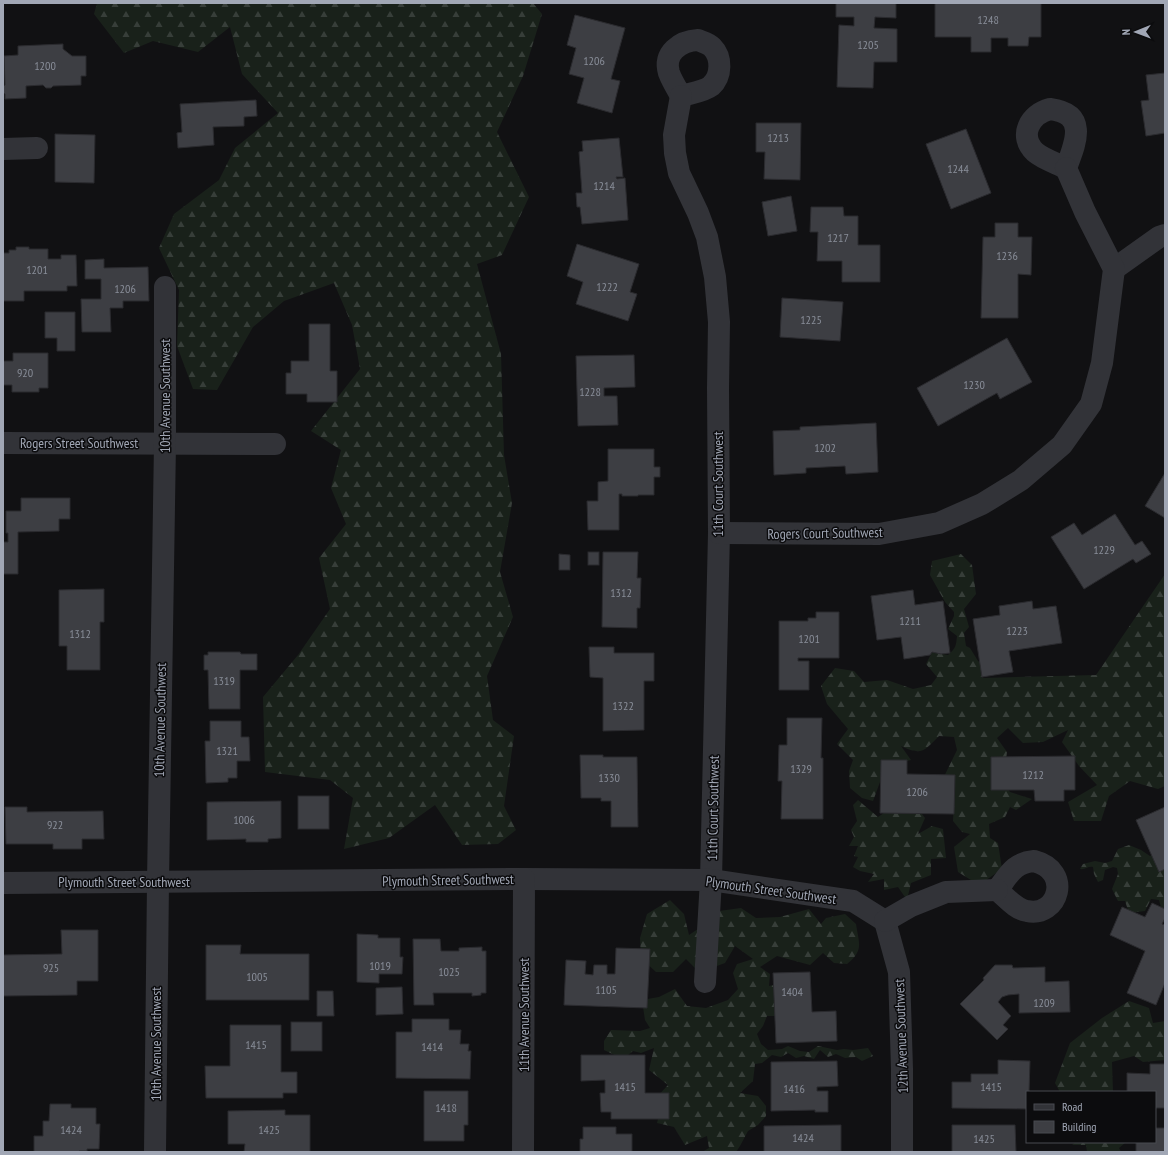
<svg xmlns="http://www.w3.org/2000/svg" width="1168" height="1155" font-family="'PT Sans Narrow',sans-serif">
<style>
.forest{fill:url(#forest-firs)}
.building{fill:#3d3e43;stroke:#2b2b2f}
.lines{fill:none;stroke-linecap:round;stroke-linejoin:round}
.street{stroke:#323338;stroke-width:22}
.labels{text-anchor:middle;stroke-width:3;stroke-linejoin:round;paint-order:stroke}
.number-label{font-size:12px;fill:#888d98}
.street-label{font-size:14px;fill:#a1a7b5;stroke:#0c0c0e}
</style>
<defs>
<pattern id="forest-firs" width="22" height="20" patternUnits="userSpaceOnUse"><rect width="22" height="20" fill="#19211a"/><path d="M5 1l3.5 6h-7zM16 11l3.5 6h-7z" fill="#373e39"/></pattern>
</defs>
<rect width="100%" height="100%" fill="#111113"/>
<g class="forest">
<polygon points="97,3 533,3 542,14 523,76 497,132 529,197 502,255 477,264 501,354 504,455 512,503 500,572 513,617 487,676 493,720 514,736 504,806 516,830 498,844 462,845 435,805 389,838 344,849 353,798 330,780 265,772 263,697 298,655 330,609 319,558 346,524 331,488 341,450 311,431 360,369 352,325 334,283 284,301 253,327 217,390 193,389 177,346 179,290 159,248 174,214 219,180 235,148 278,113 242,74 230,27 198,52 153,41 124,53 94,14"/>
<path d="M961 554 972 565 976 594 964 609 969 627 964 633 966 646 970 648 978 661 990 669 982 678 1096 675 1163 577 1165 575V786L1158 789 1130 781 1109 796 1101 821H1074L1068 802 1097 785 1079 766 1062 742 1068 730 1043 742 1023 743 1008 728 997 738 1007 752 1003 783 1010 792 1032 799 1016 810 1010 807 1005 817 989 824 990 838 998 843 1002 869 979 885 958 872 954 847 970 834 962 832 953 821 954 803 938 789 957 750 954 737 939 736C924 751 922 756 901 746L911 760 897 763 880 782 873 801 862 798 850 788 849 771 853 760 837 744 848 729 827 704 821 686 835 668 854 671 864 682 887 680 913 689 931 685 937 677 926 664 932 652 948 655C956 648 956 646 957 636L948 629 954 616V612L945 602 930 575 932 561Z"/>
<polygon points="858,800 878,817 884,813 922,814 925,818 918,834 932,826 943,829 946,858 931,859 931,875 911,883 907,900 898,887 884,890 884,879 868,882 874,874 860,871 853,867 858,857 854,856 858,846 849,846 854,837 851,830 857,821 853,805"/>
<path d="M1129 845 1141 850 1150 856 1159 851 1165 866V910L1162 911 1159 900 1151 899 1145 911 1129 913 1125 901H1118L1112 889 1118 874 1117 868 1113 867 1105 870 1103 880 1098 882 1094 874 1093 867C1088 866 1085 870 1080 869L1083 864 1095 861 1105 863 1112 861 1118 849Z"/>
<path d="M670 900 684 914 689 935 704 925 719 911 741 908 756 918 780 917 809 909 821 924 826 918 845 914 856 924C859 944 864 950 847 964L834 963 823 953 810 965 777 956 760 967 770 974 769 986 777 984 781 1016H767L763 1026 757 1034 761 1044 768 1050 782 1049 788 1046 800 1051 809 1052 818 1046 837 1050 844 1049 853 1050 868 1048 873 1056 862 1061 856 1057 845 1058 836 1054 828 1057 820 1050 814 1059 804 1056 796 1058 788 1053 781 1057 772 1055 762 1063 755 1064 753 1081 740 1093 758 1096 766 1106V1116L758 1125 748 1131 740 1146 736 1152H702L709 1148 707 1136 685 1145 674 1127 657 1123 661 1108 654 1100 668 1085 649 1070 654 1048 641 1053 633 1051 623 1059 604 1050V1041L611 1030 640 1031 650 1028 645 1020 642 1000 659 997 675 989 687 1006 706 1008 728 1000 738 989 733 973 737 964 753 959 735 946 725 963 714 967 696 969 686 959 673 972H656L641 958 640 938 647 914Z"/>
<polygon points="1129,1001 1149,1008 1153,1023 1165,1021 1165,1060 1143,1062 1134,1056 1112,1062 1113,1092 1060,1092 1055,1083 1070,1043 1102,1018"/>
<polygon points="1076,1142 1126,1142 1119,1148 1121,1152 1087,1152 1086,1145 1072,1145"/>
</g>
<g class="building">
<polygon points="836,3 896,3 896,18 875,17 874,28 897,29 897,62 874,62 873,88 837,87 839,25 854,26 854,17 836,17"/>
<polygon points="935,3 1041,3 1041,37 1029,37 1028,46 1008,46 1008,38 991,38 991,52 971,52 971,37 935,37"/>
<polygon points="575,15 625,28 611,79 620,81 612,113 577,103 584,78 569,74 576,48 567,45"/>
<polygon points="63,44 63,49 72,56 86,56 86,76 81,76 81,85 53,86 51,88 46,88 43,85 26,86 26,98 5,99 5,94 3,92 3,86 5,85 4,56 18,55 18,46"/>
<polygon points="1165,73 1165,133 1146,136 1141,101 1149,100 1146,75"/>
<polygon points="256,100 257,116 244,117 244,126 213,127 214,145 178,148 177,133 182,132 180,104"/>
<polygon points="756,123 801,123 800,180 764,179 765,152 756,152"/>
<polygon points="966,129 991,193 951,209 926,144"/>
<polygon points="55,134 95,135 94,183 55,182"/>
<polygon points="619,138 623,177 616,177 617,179 625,178 628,220 582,224 580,207 577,207 576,193 582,193 579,152 583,151 582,141"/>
<polygon points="791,196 797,231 768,236 762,202"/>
<polygon points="811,207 843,207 844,216 858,216 858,245 880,245 880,282 842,282 842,261 817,261 818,232 810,232"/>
<polygon points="995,223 1018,223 1018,237 1032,237 1031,275 1018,274 1018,318 981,318 983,237 995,237"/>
<polygon points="577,244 639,264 630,292 637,294 628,321 576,304 583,282 567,276"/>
<polygon points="16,247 29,247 29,249 48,249 48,259 61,259 61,255 76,255 77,286 67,286 67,291 24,291 24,301 3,301 3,253 9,253 9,250 16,250"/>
<polygon points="104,259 104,268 148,267 149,301 123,301 123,308 110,308 111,332 82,332 81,299 101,299 101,279 85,279 85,260"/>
<polygon points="782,298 843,302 840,341 780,337"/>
<polygon points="45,312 75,312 75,351 57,351 57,338 45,338"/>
<polygon points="309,324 330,324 330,371 337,371 337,402 307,402 307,394 286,394 286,373 291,373 291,361 309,361"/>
<polygon points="1007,338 1032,382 1000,399 997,393 938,426 917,388"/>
<polygon points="13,353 48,353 48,388 39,388 39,392 12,392 12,385 3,385 3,361 13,361"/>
<polygon points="634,355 635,387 604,388 604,396 617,396 618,425 578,426 576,356"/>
<polygon points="876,423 878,472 846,474 845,466 806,468 806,473 774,475 773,431 800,430 800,427"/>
<polygon points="608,449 654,449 654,467 660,467 660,477 654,477 654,495 638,495 638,496 622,496 622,494 619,494 619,530 588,530 587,501 598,501 598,482 608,481"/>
<polygon points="1165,473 1165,518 1145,506"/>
<polygon points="21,498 70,498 70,519 59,519 59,531 18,532 18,574 3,574 3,542 8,542 8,533 6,533 6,511 21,511"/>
<polygon points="1115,514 1135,545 1142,541 1151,554 1136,563 1133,559 1084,589 1051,537 1074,523 1082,535"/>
<rect x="588" y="552" width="11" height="13"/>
<polygon points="603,552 638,552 637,578 641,578 640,608 637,608 637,628 602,627"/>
<polygon points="559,554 570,555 570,570 559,570"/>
<polygon points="104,589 104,622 100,622 100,670 67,670 67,646 59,646 59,590"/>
<polygon points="913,590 915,605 943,601 950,653 941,654 932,652 930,655 904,659 901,637 877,640 871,596"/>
<polygon points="1032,601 1033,609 1056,606 1062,643 1009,651 1013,672 982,677 973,619 1000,615 999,606"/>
<polygon points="816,612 839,612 839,658 798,658 798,661 809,661 809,690 779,690 779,621 808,621 808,618 816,618"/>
<polygon points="589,647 614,647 614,653 654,653 654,681 644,681 644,730 603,731 603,678 590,677"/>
<polygon points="208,652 240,652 241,654 257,654 257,670 240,670 240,709 209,709 208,670 204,670 204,655 208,655"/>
<polygon points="787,718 822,718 821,758 823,758 823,819 781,819 782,781 778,781 779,745 787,745"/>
<polygon points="210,721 241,721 241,737 249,737 250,761 237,761 237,778 228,778 228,782 206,783 205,741 210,741"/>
<polygon points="580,755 603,755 603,757 637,757 638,827 611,827 611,801 601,801 601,798 581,798"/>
<polygon points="1075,756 1075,790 1064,790 1064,801 1035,801 1034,790 991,790 991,757"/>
<polygon points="881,760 907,760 907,774 955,775 954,814 880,813"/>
<rect x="298" y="796" width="31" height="33"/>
<polygon points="281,801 281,838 268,839 268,842 246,842 246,839 207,840 207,802"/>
<polygon points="5,807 27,807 27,812 103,811 104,839 82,839 82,849 53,849 53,844 6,844"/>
<polygon points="1165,807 1165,869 1159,872 1136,820"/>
<polygon points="1152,903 1165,909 1165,918 1162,924 1165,925 1165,983 1156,1005 1127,993 1145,951 1110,935 1122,907 1145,917"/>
<polygon points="61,930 98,930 98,981 77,981 77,995 3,996 3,955 62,954"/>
<polygon points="357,934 378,935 378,938 400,938 400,957 403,957 402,974 379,974 379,983 357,982"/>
<polygon points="413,939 440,939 441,951 459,951 459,948 482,947 482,951 486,951 486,993 481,993 481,995 472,996 472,993 433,993 434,1005 414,1005"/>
<polygon points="206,945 241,945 240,954 309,954 309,1000 206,1000"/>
<polygon points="616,948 650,949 647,1008 564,1005 566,960 586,961 585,974 593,975 594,965 607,965 607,974 615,974"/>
<polygon points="995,965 1012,965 1013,968 1045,967 1045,982 1069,981 1070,1012 1019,1013 1019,994 1008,995 1002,997 998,1002 1011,1016 1003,1025 1008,1029 997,1040 960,1004 984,980 983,978"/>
<polygon points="810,972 812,1012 836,1011 837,1041 776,1043 773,973"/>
<polygon points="402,987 403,1014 376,1015 376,988"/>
<polygon points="317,991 333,991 334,1016 317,1016"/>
<polygon points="412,1019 449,1019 449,1030 461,1030 460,1044 469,1044 468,1051 471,1051 470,1079 396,1078 396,1032 412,1032"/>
<rect x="291" y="1022" width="31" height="29"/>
<polygon points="230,1025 281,1025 281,1072 297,1072 297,1093 283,1093 283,1098 206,1098 205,1066 230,1066"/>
<polygon points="581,1055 645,1055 645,1093 669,1093 669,1119 611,1119 611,1112 601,1112 600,1093 605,1093 605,1080 581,1081"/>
<polygon points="998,1060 1030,1061 1029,1092 1027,1092 1027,1109 952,1108 952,1082 971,1082 971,1074 998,1074"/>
<polygon points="837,1061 838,1086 817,1087 817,1091 828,1091 828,1112 815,1112 815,1110 771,1111 771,1062"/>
<polygon points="1150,1064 1165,1064 1165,1108 1155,1108 1155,1092 1127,1092 1127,1073 1150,1074"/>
<polygon points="424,1091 468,1091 468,1125 464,1125 464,1141 424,1141"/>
<polygon points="50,1104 71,1104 71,1108 96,1108 96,1124 100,1124 99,1149 87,1149 87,1151 79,1151 79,1152 34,1152 34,1136 43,1136 43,1121 49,1121"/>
<polygon points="285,1110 285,1115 310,1115 310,1152 244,1152 245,1144 228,1144 228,1111"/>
<polygon points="841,1125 841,1151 764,1152 764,1126"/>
<polygon points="952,1125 1015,1125 1016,1152 952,1152"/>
<polygon points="583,1127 616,1127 616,1134 632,1134 632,1152 580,1152 580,1139 583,1139"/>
<polygon points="1155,1128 1165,1128 1165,1152 1136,1152 1136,1142 1155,1142"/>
</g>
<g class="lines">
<g class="street">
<path d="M698 40C703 42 708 43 712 47 722 57 722 76 711 86 703 92 691 93 681 96 677 89 672 81 669 73 663 53 680 41 698 40Z"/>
<polyline points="681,96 674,135 675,153 679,173 698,213 707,237 715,277 719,322 718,388 719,533 711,880 705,982"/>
<path d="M1050 109C1089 114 1075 144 1066 168 1056 163 1043 159 1035 152 1018 136 1030 114 1050 109Z"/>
<polyline points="3,149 37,148"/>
<polyline points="1114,269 1159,237 1165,235"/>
<polyline points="3,443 275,444"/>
<polyline points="719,533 879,534 939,523 982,504 1021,480 1062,445 1091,404 1102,363 1114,269 1085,212 1066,168"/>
<path d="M1034 861C1073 871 1058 918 1027 911 1015 909 1006 897 997 890 1009 875 1013 863 1034 861Z"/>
<polyline points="3,883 524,879 711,880 853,901 885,921"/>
<polyline points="885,921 899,972 902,1069 902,1152"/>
<polyline points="885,921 911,906 946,892 997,890"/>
<polyline points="155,1152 158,882 165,443 165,287"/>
<polyline points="523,1152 524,879"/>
</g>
</g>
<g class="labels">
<g class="number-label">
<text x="988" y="24">1248</text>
<text x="868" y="49">1205</text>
<text x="594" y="65">1206</text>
<text x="45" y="70">1200</text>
<text x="778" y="142">1213</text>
<text x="958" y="173">1244</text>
<text x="604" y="190">1214</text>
<text x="838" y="242">1217</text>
<text x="1007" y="260">1236</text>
<text x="37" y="274">1201</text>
<text x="607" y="291">1222</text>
<text x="125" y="293">1206</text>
<text x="811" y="324">1225</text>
<text x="25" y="377">920</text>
<text x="974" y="389">1230</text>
<text x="590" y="396">1228</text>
<text x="825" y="452">1202</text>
<text x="1104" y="554">1229</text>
<text x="621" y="597">1312</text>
<text x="910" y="625">1211</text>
<text x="1017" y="635">1223</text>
<text x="80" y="638">1312</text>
<text x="809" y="643">1201</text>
<text x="224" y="685">1319</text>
<text x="623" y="710">1322</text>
<text x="227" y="755">1321</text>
<text x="801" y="773">1329</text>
<text x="1033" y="779">1212</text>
<text x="609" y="782">1330</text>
<text x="917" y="796">1206</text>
<text x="244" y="824">1006</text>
<text x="55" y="829">922</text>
<text x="380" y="970">1019</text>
<text x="51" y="972">925</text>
<text x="449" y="976">1025</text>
<text x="257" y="981">1005</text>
<text x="606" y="994">1105</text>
<text x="792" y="996">1404</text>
<text x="1044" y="1007">1209</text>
<text x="256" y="1049">1415</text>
<text x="432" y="1051">1414</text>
<text x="625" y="1091">1415</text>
<text x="991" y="1091">1415</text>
<text x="794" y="1093">1416</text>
<text x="446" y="1112">1418</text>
<text x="71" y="1134">1424</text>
<text x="269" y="1134">1425</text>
<text x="803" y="1142">1424</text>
<text x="984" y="1143">1425</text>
</g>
<g class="street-label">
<text transform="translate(165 396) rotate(-90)" y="5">10th Avenue Southwest</text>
<text x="79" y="448">Rogers Street Southwest</text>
<text transform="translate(718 484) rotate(-90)" y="5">11th Court Southwest</text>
<text transform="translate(825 533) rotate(-1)" y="5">Rogers Court Southwest</text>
<text transform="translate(160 720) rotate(-89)" y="5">10th Avenue Southwest</text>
<text transform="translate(713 808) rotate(-89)" y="5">11th Court Southwest</text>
<text transform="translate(448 880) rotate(-1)" y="5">Plymouth Street Southwest</text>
<text x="124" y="887">Plymouth Street Southwest</text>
<text transform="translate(771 890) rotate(8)" y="5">Plymouth Street Southwest</text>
<text transform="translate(524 1015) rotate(-90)" y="5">11th Avenue Southwest</text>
<text transform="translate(901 1036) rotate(-92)" y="5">12th Avenue Southwest</text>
<text transform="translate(156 1044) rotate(-90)" y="5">10th Avenue Southwest</text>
</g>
</g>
<rect width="1168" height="1155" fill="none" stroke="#a1a7b5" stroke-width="8"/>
<rect x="1026" y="1091" width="130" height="52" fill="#0c0c0e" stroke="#484a51"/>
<rect x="1034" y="1104" width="20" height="6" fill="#323338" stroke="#484a51"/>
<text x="1062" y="1111" font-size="12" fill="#a1a7b5">Road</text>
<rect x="1034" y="1121" width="20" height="12" fill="#3d3e43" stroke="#484a51"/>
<text x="1062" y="1131" font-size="12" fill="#a1a7b5">Building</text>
<g transform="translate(1136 32) rotate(269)" stroke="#0c0c0e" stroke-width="3" paint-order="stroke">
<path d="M0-3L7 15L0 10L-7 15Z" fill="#a1a7b5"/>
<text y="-6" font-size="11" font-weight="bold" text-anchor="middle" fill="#a1a7b5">N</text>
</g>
</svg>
